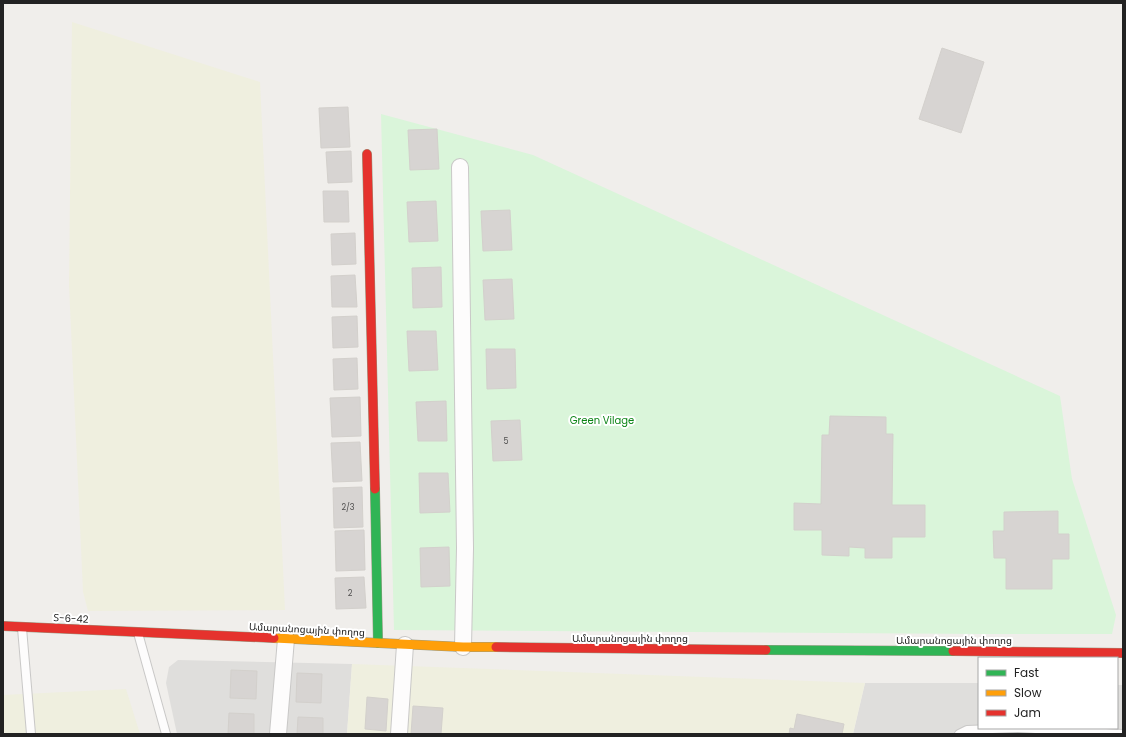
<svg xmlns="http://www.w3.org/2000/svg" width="1126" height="737" font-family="Poppins,'Noto Sans Armenian',sans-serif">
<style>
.residential{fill:#dfdedc}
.farmland{fill:#efefdf}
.park{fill:#daf5da}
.building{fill:#d7d4d2;stroke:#d3d0cc}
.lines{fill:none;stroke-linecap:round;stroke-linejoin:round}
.lane-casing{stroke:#c9c8c7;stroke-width:10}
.street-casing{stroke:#c9c8c7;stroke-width:18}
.fast-casing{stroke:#999a82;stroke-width:10}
.slow-casing{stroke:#999a82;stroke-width:10}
.jam-casing{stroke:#999a82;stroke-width:10}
.lane{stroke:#fdfcfc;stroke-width:8}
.street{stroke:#fdfcfc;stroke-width:16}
.fast{stroke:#30b455;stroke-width:9}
.slow{stroke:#ff9f0a;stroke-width:9}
.jam{stroke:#e5322d;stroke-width:9}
.labels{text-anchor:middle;stroke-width:4;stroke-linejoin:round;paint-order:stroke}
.number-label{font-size:8px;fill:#4f4e4e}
.park-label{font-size:10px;fill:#0c8416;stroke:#fff}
.street-label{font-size:10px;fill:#222;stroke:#fff}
</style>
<rect width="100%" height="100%" fill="#f0eeeb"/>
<g class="residential">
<polygon points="178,660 352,664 347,734 177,734 166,683 169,667"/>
<polygon points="865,683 978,683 979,728 1117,728 1117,685 1123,685 1123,734 853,734"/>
</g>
<g class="farmland">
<polygon points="72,22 260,82 285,610 88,611 83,592 69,285"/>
<polygon points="352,664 865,683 853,734 347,734"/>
<polygon points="126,689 140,734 3,734 3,695"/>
</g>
<polygon class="park" points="381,114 533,155 1060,396 1072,479 1116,615 1112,634 984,634 394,630"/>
<g class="building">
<polygon points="942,48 984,62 961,133 919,119"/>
<polygon points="348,107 350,147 321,148 319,108"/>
<polygon points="437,129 439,169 410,170 408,130"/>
<polygon points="351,151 352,182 328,183 326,152"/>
<polygon points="323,191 348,191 349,222 324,222"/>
<polygon points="436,201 438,241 409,242 407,202"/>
<polygon points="510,210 512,250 483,251 481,211"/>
<polygon points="355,233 356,264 332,265 331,234"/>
<polygon points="441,267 442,307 413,308 412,268"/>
<polygon points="355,275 357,307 332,307 331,276"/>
<polygon points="512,279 514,319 485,320 483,280"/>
<polygon points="357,316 358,347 333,348 332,317"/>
<polygon points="407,331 436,331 438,370 409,371"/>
<polygon points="486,349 515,349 516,388 487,389"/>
<polygon points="357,358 358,389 334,390 333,359"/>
<polygon points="360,397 361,436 332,437 330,398"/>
<polygon points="446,401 447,441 418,441 416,402"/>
<polygon points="830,416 886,417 886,434 893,434 892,505 925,505 925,537 892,537 892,558 865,558 865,548 849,547 849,556 822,555 822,530 794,530 794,503 821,504 822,435 829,435"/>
<polygon points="520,420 522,460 493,461 491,421"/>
<polygon points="360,442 362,481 333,482 331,443"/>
<polygon points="419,473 448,473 450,512 420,513"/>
<polygon points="362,487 363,527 334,528 333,488"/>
<polygon points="1058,511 1058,534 1069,534 1069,559 1052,559 1052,589 1006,589 1006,558 994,558 993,531 1004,531 1004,512"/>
<polygon points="364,530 365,570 336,571 335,531"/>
<polygon points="449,547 450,586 421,587 420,548"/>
<polygon points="364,577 366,608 336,609 335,578"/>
<polygon points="231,670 257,671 256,699 230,698"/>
<polygon points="297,673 322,674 321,703 296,702"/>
<polygon points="367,697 388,699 386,731 365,729"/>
<polygon points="413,706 443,708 441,734 411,734"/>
<polygon points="229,713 254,714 254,734 228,734"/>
<polygon points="797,714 844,724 842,734 789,734 790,728 794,729"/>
<polygon points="298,717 323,718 323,734 297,734"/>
</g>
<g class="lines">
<g class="lane-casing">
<g id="lane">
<polyline points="22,628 31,734"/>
<polyline points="138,633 166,734"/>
<polyline points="959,734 967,730 1018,728 1123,734"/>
</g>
</g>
<g class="street-casing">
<g id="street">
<polyline points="460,167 465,548 463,647"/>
<polyline points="278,734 286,639"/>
<polyline points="399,734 405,645"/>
</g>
</g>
<g class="fast-casing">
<g id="fast">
<polyline points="375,489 378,643"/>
<polyline points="766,650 953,651"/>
</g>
</g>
<g class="slow-casing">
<polyline id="slow" points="274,638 463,647 496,647"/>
</g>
<g class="jam-casing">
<g id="jam">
<polyline points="367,154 375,489"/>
<polyline points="3,626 274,638"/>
<polyline points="496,647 766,650"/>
<polyline points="953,651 1123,653"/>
</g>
</g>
<use href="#lane" class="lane"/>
<use href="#street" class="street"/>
<use href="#fast" class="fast"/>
<use href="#slow" class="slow"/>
<use href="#jam" class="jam"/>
</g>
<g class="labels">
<g class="number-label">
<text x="506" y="444">5</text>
<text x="348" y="510">2/3</text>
<text x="350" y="596">2</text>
</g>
<g class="park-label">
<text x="602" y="424">Green Vilage</text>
</g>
<g class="street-label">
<text transform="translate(71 618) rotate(3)" y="4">Տ-6-42</text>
<text transform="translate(307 629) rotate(3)" y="4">Ամարանոցային փողոց</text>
<text x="630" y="642">Ամարանոցային փողոց</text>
<text x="954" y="644">Ամարանոցային փողոց</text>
</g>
</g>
<rect width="1126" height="737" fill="none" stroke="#222222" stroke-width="8"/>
<rect x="978" y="657" width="140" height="72" fill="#ffffff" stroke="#a7a7a7"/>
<rect x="986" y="670" width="20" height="6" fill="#30b455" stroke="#a7a7a7"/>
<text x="1014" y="677" font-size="12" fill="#222222">Fast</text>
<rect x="986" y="690" width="20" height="6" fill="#ff9f0a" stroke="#a7a7a7"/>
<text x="1014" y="697" font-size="12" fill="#222222">Slow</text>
<rect x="986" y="710" width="20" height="6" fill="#e5322d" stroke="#a7a7a7"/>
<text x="1014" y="717" font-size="12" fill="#222222">Jam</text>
</svg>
